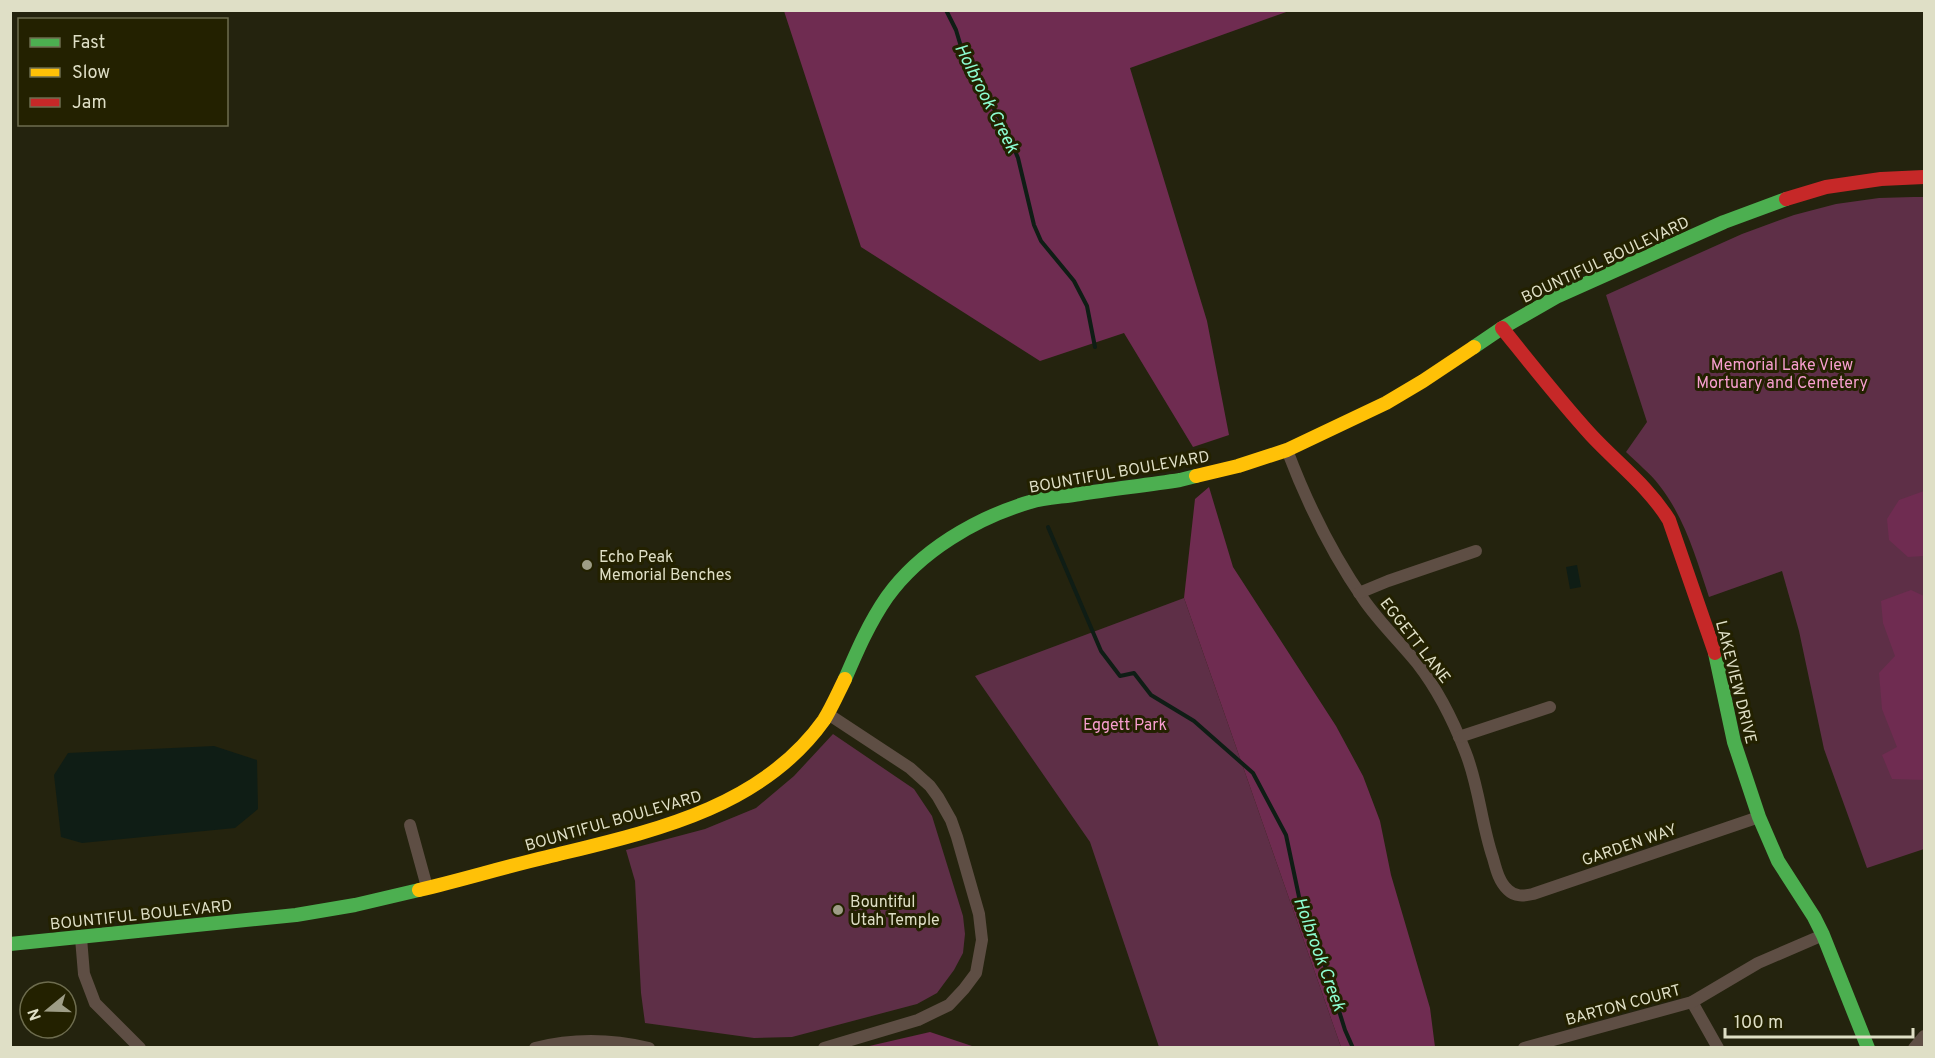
<svg xmlns="http://www.w3.org/2000/svg" width="1935" height="1058" font-family="Overpass,sans-serif">
<style>
.green{fill:#5e2f47}
.forest{fill:#6f2c51}
.water{fill:#0f1d15}
.lines{fill:none;stroke-linecap:round;stroke-linejoin:round}
.stream{stroke:#0f1d15;stroke-width:4}
.street{stroke:#5e4e44;stroke-width:12}
.fast{stroke:#4caf50;stroke-width:14}
.slow{stroke:#ffc107;stroke-width:14}
.jam{stroke:#c62828;stroke-width:14}
.poi-dot{fill:#9e9d86;stroke:#232100;stroke-width:2}
.labels{text-anchor:middle;stroke-width:6;stroke-linejoin:round;paint-order:stroke}
.street-label{font-size:16px;fill:#dfdfc6;stroke:#232100}
.park-label{font-size:16px;fill:#f79ece;stroke:#232100}
.poi-label{font-size:16px;fill:#dfdfc6;stroke:#232100;text-anchor:start}
.water-label{font-size:18px;font-style:italic;fill:#8dfdd1;stroke:#232100}
</style>
<rect width="100%" height="100%" fill="#24230e"/>
<g class="green">
<path d="M1913 197H1924V849L1867 868 1824 749 1799 631 1782 571 1709 597C1696 558 1685 518 1659 485 1650 473 1637 463 1626 452L1647 422 1606 295 1742 234 1794 215 1836 204 1879 198Z"/>
<polygon points="1184,598 1341,1047 1159,1047 1090,842 975,676"/>
<polygon points="833,734 914,789 932,816 963,916 965,934 963,953 954,970 937,993 917,1004 792,1037 754,1038 645,1023 641,993 635,881 626,850 705,829 756,808 794,776"/>
</g>
<g class="forest">
<polygon points="784,11 1289,11 1130,68 1207,321 1229,435 1193,447 1124,333 1040,361 861,247"/>
<polygon points="1209,487 1233,567 1336,726 1363,776 1380,821 1391,875 1430,1008 1435,1047 1341,1047 1184,598 1195,499"/>
<polygon points="1924,491 1924,556 1908,557 1889,540 1887,519 1899,500"/>
<polygon points="1911,590 1924,596 1924,780 1892,779 1882,755 1897,747 1882,709 1879,673 1895,656 1883,623 1881,601"/>
<polygon points="930,1032 975,1047 865,1047"/>
</g>
<g class="water">
<polygon points="1577,565 1581,587 1570,589 1566,567"/>
<polygon points="214,746 257,760 258,809 235,828 82,843 61,837 54,775 68,753"/>
</g>
<g class="lines">
<g class="stream">
<polyline points="946,10 956,30 965,60 1005,127 1018,158 1034,225 1041,241 1074,281 1087,306 1095,347"/>
<polyline points="1048,527 1101,651 1120,676 1134,673 1151,695 1194,721 1253,773 1286,835 1302,911 1321,953 1345,1030 1353,1048"/>
</g>
<g class="street">
<path d="M1287 450C1307 503 1332 554 1364 600 1380 623 1400 642 1417 663 1438 690 1453 720 1465 751 1479 785 1481 823 1493 858 1496 869 1499 882 1508 890 1515 897 1524 896 1533 894L1759 817"/>
<polyline points="1359,593 1388,581 1476,551"/>
<polyline points="1459,737 1550,707"/>
<polyline points="410,825 427,887"/>
<polyline points="81,938 84,974 95,1003 140,1048"/>
<polyline points="1692,1002 1718,1048"/>
<path d="M535 1048C574 1038 611 1039 649 1048"/>
<polyline points="824,1048 918,1020 949,1005 964,989 976,973 982,940 979,914 957,837 951,820 938,797 930,786 910,768 828,714"/>
<polyline points="1524,1048 1692,1002 1758,963 1823,935"/>
<polyline points="1914,1048 1924,1036"/>
</g>
<g class="fast">
<polyline points="1474,347 1502,328 1558,296 1724,222 1786,199"/>
<polyline points="1715,653 1734,742 1759,817 1778,861 1814,917 1823,935 1868,1048"/>
<path d="M845 679C857 651 869 623 887 597 920 551 976 518 1030 502 1045 497 1064 497 1080 494 1113 489 1147 485 1180 480L1196 476"/>
<polyline points="10,944 296,915 355,905 419,890"/>
</g>
<g class="slow">
<polyline points="1196,476 1238,466 1287,450 1386,403 1423,381 1474,347"/>
<path d="M419 890C462 880 504 867 547 857 648 832 760 810 824 720 832 707 838 693 845 679"/>
</g>
<g class="jam">
<polyline points="1786,199 1826,187 1881,179 1924,177"/>
<path d="M1502 328C1531 364 1560 401 1591 435 1618 464 1648 486 1669 520L1715 653"/>
</g>
</g>
<g class="poi-dot">
<circle cx="587" cy="565" r="6"/>
<circle cx="838" cy="910" r="6"/>
</g>
<g class="labels">
<g class="street-label">
<text transform="translate(1605 259) rotate(-25)" y="6">BOUNTIFUL BOULEVARD</text>
<text transform="translate(1119 471) rotate(-10)" y="6">BOUNTIFUL BOULEVARD</text>
<text transform="translate(1416 640) rotate(52)" y="6">EGGETT LANE</text>
<text transform="translate(1737 682) rotate(76)" y="6">LAKEVIEW DRIVE</text>
<text transform="translate(613 820) rotate(-16)" y="6">BOUNTIFUL BOULEVARD</text>
<text transform="translate(1629 844) rotate(-19)" y="6">GARDEN WAY</text>
<text transform="translate(141 914) rotate(-6)" y="6">BOUNTIFUL BOULEVARD</text>
<text transform="translate(1623 1004) rotate(-15)" y="6">BARTON COURT</text>
</g>
<g class="park-label">
<text x="1782" y="370">Memorial Lake View<tspan x="1782" dy="18">Mortuary and Cemetery</tspan></text>
<text x="1125" y="730">Eggett Park</text>
</g>
<g class="poi-label">
<text x="599" y="562">Echo Peak<tspan x="599" dy="18">Memorial Benches</tspan></text>
<text x="850" y="907">Bountiful<tspan x="850" dy="18">Utah Temple</tspan></text>
</g>
<g class="water-label">
<text transform="translate(987 98) rotate(63)" y="6">Holbrook Creek</text>
<text transform="translate(1320 954) rotate(70)" y="6">Holbrook Creek</text>
</g>
</g>
<rect width="1935" height="1058" fill="none" stroke="#dfdfc6" stroke-width="24"/>
<rect x="18" y="18" width="210" height="108" fill="#232100" stroke="#6e6d4f" stroke-width="1.5"/>
<rect x="30" y="38" width="30" height="9" fill="#4caf50" stroke="#6e6d4f" stroke-width="1.5"/>
<text x="72" y="48" font-size="18" fill="#dfdfc6">Fast</text>
<rect x="30" y="68" width="30" height="9" fill="#ffc107" stroke="#6e6d4f" stroke-width="1.5"/>
<text x="72" y="78" font-size="18" fill="#dfdfc6">Slow</text>
<rect x="30" y="98" width="30" height="9" fill="#c62828" stroke="#6e6d4f" stroke-width="1.5"/>
<text x="72" y="108" font-size="18" fill="#dfdfc6">Jam</text>
<g transform="translate(48 1010) rotate(251)"><circle r="28" fill="#232100" stroke="#6e6d4f" stroke-width="1.5"/>
<path d="M0-4.5L10 22L0 15L-10 22Z" fill="#9e9d86"/>
<text y="-9" font-size="16" font-weight="bold" text-anchor="middle" fill="#dfdfc6">N</text>
</g>
<path d="M1725 1028v9h188v-9" fill="none" stroke="#dfdfc6" stroke-width="3"/>
<text x="1734" y="1028" font-size="18" fill="#dfdfc6" stroke="#232100" stroke-width="4.5" paint-order="stroke">100 m</text>
</svg>
